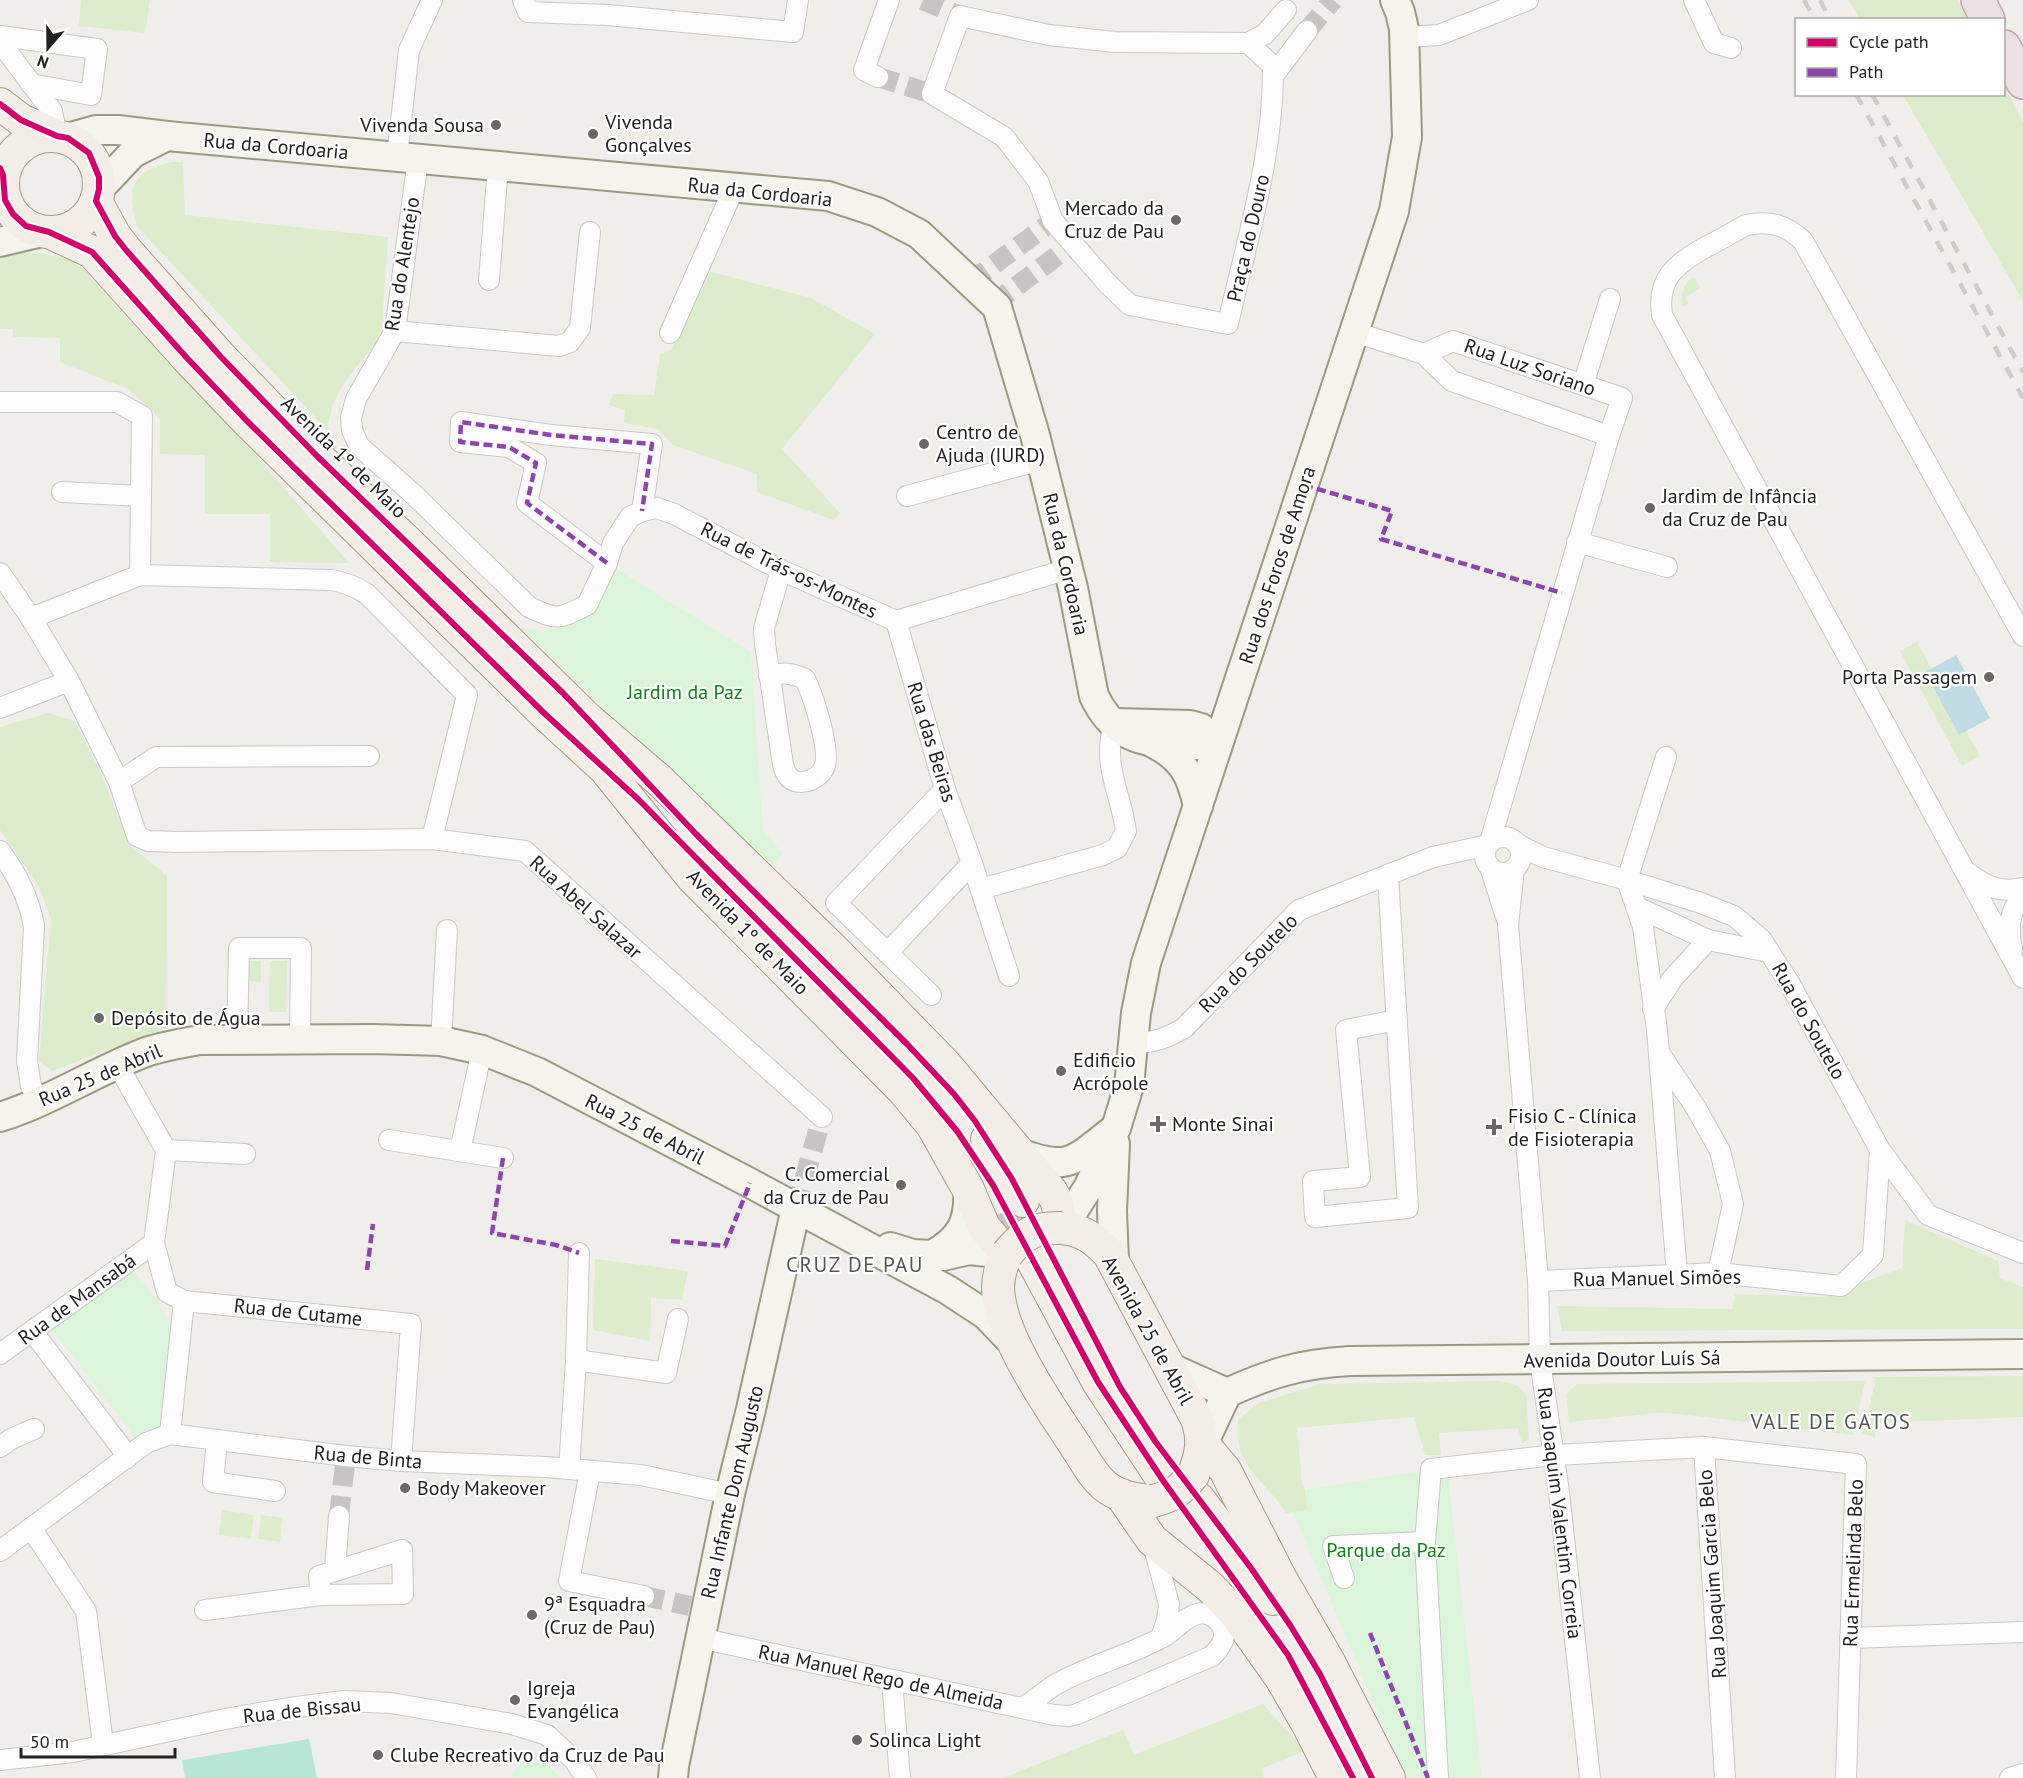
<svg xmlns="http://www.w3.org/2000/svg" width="2023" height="1778" font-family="'PT Sans',sans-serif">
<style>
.grass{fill:#ddeccb}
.park{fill:#daf5da}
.pitch{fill:#b7e6d2}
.water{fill:#bfdbe3}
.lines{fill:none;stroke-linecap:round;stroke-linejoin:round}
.street-tunnel{stroke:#c7c5c3;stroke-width:20;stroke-dasharray:20 10;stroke-linecap:butt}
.primary-tunnel{stroke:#c7c5c3;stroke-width:32;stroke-dasharray:32 16;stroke-linecap:butt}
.street-casing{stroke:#c9c8c7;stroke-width:22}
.secondary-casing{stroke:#999a82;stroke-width:32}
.primary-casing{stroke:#a79c86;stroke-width:34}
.highway-casing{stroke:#c5a2ac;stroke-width:36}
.street{stroke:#fdfcfc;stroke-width:20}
.secondary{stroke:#f4f4ed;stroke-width:28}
.primary{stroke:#f3ede7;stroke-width:32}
.highway{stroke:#ece0e2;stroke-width:33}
.rail{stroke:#ccc;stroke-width:4.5;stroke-dasharray:12 12;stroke-linecap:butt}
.primary-bridge-casing{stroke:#a79c86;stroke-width:34;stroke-linecap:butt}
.primary-bridge{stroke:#f3ede7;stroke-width:32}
.quiet{stroke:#8e44ad;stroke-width:4.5;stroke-dasharray:9 4.5;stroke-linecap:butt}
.cycleway-casing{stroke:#fff;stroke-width:10}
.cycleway{stroke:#d6006c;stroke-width:6}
.poi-dot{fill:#6a6968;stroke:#fff;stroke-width:2}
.labels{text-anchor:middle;stroke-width:4.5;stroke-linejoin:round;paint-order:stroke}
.poi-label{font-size:20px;fill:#222;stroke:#fff;text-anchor:start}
.street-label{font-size:20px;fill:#222;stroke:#fff}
.park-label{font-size:20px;fill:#0c8416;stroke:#fff}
.neighbourhood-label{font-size:21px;letter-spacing:1.5px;fill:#555;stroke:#fff}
</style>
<rect width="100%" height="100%" fill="#f0eeeb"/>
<g class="grass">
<polygon points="81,0 150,0 145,33 79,26"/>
<polygon points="1849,0 1957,0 1968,19 1860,19"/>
<polygon points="2004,86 2023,122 2023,301 1903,95 2004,94"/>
<path d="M172 162H183L185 215 388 237 381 338 357 366 343 385 333 404 327 430 137 226C126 188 132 171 172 162Z"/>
<polygon points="14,252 38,253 60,257 72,261 84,269 131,322 211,404 349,563 270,562 270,514 205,514 205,455 160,454 160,418 128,389 60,362 60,338 13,337 13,329 0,329 0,255"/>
<polygon points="711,272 811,298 875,334 782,449 840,513 833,520 757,492 757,474 673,445 658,429 624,423 625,410 609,405 613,394 654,395 660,354 671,350"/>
<path d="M1692 277 1695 278 1700 288 1685 297 1688 304 1682 307C1681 295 1683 285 1692 277Z"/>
<polygon points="1917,642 1931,668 1925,672 1959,735 1966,731 1980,756 1962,766 1900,651"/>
<polygon points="48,713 75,721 96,763 131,846 167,876 166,1028 52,1071 39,1061 51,918 38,885 0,830 0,727"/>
<polygon points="245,961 261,961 261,982 245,981"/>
<polygon points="270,961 287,961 286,1012 269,1012"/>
<polygon points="1905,1220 1998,1261 2000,1278 2023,1287 2023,1329 1562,1331 1557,1306 1732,1309 1735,1294 1824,1297 1902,1268"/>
<polygon points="595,1259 688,1271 682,1300 651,1298 650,1341 593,1330"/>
<polygon points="2023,1376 2023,1417 1875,1423 1875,1437 1862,1434 1875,1384 1874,1377"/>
<path d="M1499 1381 1517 1385 1526 1394 1529 1439 1522 1444 1518 1428 1439 1433 1441 1455H1425L1414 1417 1297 1428 1302 1484 1305 1490 1308 1510 1286 1513C1266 1480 1231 1466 1239 1419L1258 1403 1321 1384Z"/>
<polygon points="1865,1381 1853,1435 1680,1414 1657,1413 1569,1422 1566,1394 1577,1384"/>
<polygon points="222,1510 254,1515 251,1539 219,1535"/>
<polygon points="261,1515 283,1518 280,1542 258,1539"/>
<polygon points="1263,1704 1305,1751 1261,1769 1263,1778 1003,1778 1123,1730 1134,1755"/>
</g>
<g class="park">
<polygon points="607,563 751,652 763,831 783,853 770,871 523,630 536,629 543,632 577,618"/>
<path d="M131 1269C142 1279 164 1308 168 1322 174 1342 161 1409 159 1433L137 1440 52 1329Z"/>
<polygon points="1447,1467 1482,1778 1408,1778 1374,1703 1293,1512 1308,1510 1305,1490"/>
<polygon points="525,1755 549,1766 560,1778 510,1778"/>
</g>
<polygon class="pitch" points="309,1739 317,1778 185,1778 182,1760"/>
<polygon class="water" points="1956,655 1990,718 1959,735 1925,672"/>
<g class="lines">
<g class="street-tunnel">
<polyline points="923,0 960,16"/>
<polyline points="1307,31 1333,0"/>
<polyline points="878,77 932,94"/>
<polyline points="970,282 1053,221"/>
<polyline points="993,304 1070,246 1075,246"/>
<polyline points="796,1208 822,1117"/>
<polyline points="339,1516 346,1456"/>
<polyline points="644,1596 690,1606"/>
</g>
<polyline class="primary-tunnel" points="1007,1210 1029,1254"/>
<g class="street-casing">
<g id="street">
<polyline points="523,0 528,12 607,15 793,32 798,0"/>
<polyline points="1694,0 1714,43 1731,48"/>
<polyline points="0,36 97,49 91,95 31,84"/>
<polyline points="1405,37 1439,35 1528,0"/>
<polyline points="0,42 52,111 57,136"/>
<path d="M1248 43 1273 66C1274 154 1247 239 1228 324L1130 305 1108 284 1053 221 1038 181 1004 137 932 94 960 16 1049 35 1115 42 1248 43 1265 34 1286 10"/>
<polyline points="1273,76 1307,31"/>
<polyline points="878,77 864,70 889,0"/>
<polyline points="397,157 409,50 432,0"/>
<path d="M418 159 395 331 356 399 351 418 352 430 359 446 411 492 529 607C559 621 559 619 587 605L607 563 613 543 630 517 642 511 657 508 674 514 781 570 896 621 1068 569"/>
<polyline points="489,280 498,166"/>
<polyline points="395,331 559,346 570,342 580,328 590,232"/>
<polyline points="1354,332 1424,354 1452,381 1609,436 1622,398 1453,341 1424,354"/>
<polyline points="670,333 734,188"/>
<polyline points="1583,385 1610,299"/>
<polyline points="0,402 117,402 142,416 140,575"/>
<polyline points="62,492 141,496"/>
<polyline points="907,496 1041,460"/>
<polyline points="1577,542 1667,567"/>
<polyline points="607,563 527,503 536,463 509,447 460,442 461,422 551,435 652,444 642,511"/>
<polyline points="0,573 31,618 69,681 119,782 137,836 148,841 177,842 432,839 525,851 822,1117"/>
<path d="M31 618 140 575 331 580C344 582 355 586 367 594L467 695 432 839"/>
<polyline points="896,621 945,789 972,863 1009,976"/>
<path d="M2023 636 1803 241C1786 225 1770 220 1746 225 1732 233 1718 241 1704 248 1675 265 1657 278 1662 315L2023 978"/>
<path d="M769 676C783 672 792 673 805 679 813 695 830 748 825 765 822 778 802 787 791 779 784 774 783 765 782 758L765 644 764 628 781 570"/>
<polyline points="0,708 69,681"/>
<polyline points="1666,757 1627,880 1643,927 1657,1030 1677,1274"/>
<polyline points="119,782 156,757 369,756"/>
<circle cx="1503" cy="855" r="18"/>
<polyline points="1490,842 1609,436"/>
<polyline points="1517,844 1543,857 1627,880 1701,903 1734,916 1761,939 1790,984 1880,1150 1928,1215 2023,1253"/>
<path d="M0 851C17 874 29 897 34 926L27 1061 31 1086 39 1101"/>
<polyline points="1490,867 1506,917"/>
<polyline points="1514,869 1508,925 1538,1281 1540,1360 1559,1492 1590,1778"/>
<path d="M1968 873C1986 887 2001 893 2023 888"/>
<polyline points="1388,875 1408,1208 1315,1217 1313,1181 1360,1177 1346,1030 1397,1020"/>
<path d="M981 889 1103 855 1117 848 1126 831C1120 789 1102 767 1114 723"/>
<polyline points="1637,907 1708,940 1769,952"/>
<path d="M2012 949C2008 929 2008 912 2023 896"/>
<polyline points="887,953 972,863"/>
<polyline points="931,995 836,903 945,789"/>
<polyline points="1653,1009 1673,978 1708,940"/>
<polyline points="237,1040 239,948 301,948 300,1040"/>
<polyline points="441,1041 447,930"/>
<path d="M1134 1043C1153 1043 1167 1038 1184 1028L1299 910 1433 857 1488 845"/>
<polyline points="1660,1054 1696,1108 1720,1151 1733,1204 1718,1273"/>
<polyline points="117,1064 166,1150 154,1243 167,1292 184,1301 170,1434"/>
<polyline points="389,1140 503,1158"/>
<polyline points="166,1150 245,1154"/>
<polyline points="460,1151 482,1050"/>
<polyline points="1538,1281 1718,1273 1841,1286 1873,1255 1880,1150"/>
<polyline points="184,1301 411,1324 401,1461"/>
<polyline points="33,1332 120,1446 127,1458"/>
<polyline points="0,1354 154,1243"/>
<polyline points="576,1360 666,1373 678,1319"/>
<polyline points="217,1440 213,1482 275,1491"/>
<polyline points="0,1447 11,1439 34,1429"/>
<polyline points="1704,1447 1856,1464 1846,1778"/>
<polyline points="569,1469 576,1360 579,1253"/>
<polyline points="590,1471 569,1581 644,1596"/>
<polyline points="31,1528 86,1611 103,1744"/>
<polyline points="1152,1540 1169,1604 1167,1620 1161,1638"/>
<polygon points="402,1550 403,1594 321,1595 319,1576"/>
<polyline points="0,1551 146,1443 170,1434 346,1456 401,1461 546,1467 641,1475 730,1494"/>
<polyline points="335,1571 339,1516"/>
<polyline points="1344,1578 1333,1546 1425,1542"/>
<polyline points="205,1610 321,1595"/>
<path d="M700 1638 1054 1715 1070 1716 1077 1714 1212 1656C1218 1650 1225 1642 1224 1633 1223 1620 1208 1611 1197 1614 1183 1618 1174 1631 1163 1637 1128 1656 1087 1666 1053 1686 1043 1693 1033 1701 1023 1708"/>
<polyline points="1850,1638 2023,1632"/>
<polyline points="892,1680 900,1778"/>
<polyline points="0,1760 73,1752 225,1719 289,1708 344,1701 391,1703 512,1724 547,1735 574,1760 586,1778"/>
<polyline points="1438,1778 1425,1542 1431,1469 1555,1455 1704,1447 1725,1778"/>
<polyline points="2010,1778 2023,1774"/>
</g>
</g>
<g class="secondary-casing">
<g id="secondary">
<path d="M68 138 96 130H118L167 136 828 196 877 212 919 234 997 307 1035 435 1073 588 1094 696C1111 732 1136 742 1173 744 1181 744 1190 746 1197 745 1205 744 1213 740 1220 738"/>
<polyline points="0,187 2,183"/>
<polyline points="99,189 133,153 167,136"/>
<polyline points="0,242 42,232"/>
<polyline points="1116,723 1190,725 1201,728"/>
<path d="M1153 743C1183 758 1191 775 1198 806"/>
<path d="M0 1117C51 1101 96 1071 146 1052 164 1046 182 1043 200 1040L373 1039 441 1041 482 1050 537 1072 750 1183 948 1290 986 1315 1014 1344"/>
<path d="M1019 1153C1070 1171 1072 1162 1112 1131"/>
<polyline points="1062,1228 1088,1188 1116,1128 1129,1086 1136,1013 1146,963 1394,211 1407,137 1404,29 1400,12 1395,0"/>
<polyline points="890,1247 913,1254 932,1255 943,1256 969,1250 1007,1254"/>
<path d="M932 1255C961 1239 970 1222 968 1189"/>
<polyline points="1114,1262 1112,1211 1115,1144"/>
<polyline points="1169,1367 1227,1393"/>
<path d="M1227 1393C1271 1373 1300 1364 1350 1361L2023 1354"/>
<polyline points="1203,1444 1227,1393"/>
<polyline points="673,1778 674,1766 730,1494 751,1409 796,1208"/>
</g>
</g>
<g class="primary-casing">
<g id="primary">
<polyline points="0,104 21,120 57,136"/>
<circle cx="51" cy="184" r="48"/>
<path d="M96 201 115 236 126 250 221 357 317 456 413 547 588 719 658 779 838 954 945 1064 1051 1191 1057 1202 1062 1228C1083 1230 1095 1239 1109 1254L1197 1419C1204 1440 1202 1454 1193 1475"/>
<path d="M49 232 92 252 187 358 247 421 544 713 605 769 692 877 903 1090 932 1125 968 1189 984 1227 1007 1254C1000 1268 996 1283 999 1298 1005 1342 1050 1408 1075 1445 1084 1459 1092 1475 1105 1486 1118 1497 1136 1500 1153 1501"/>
<polyline points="987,1139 1023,1201"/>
<polyline points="1029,1254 1098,1382 1162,1479"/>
<polyline points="1203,1444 1225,1470 1281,1579 1329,1662 1389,1778"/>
<polyline points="1121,1495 1152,1540 1210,1587 1234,1612 1281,1678 1307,1723 1335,1778"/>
<polyline points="1199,1499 1273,1599"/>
</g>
</g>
<g class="highway-casing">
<g id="highway">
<polyline points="1978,0 1988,20"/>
<polyline points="2004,47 2023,82"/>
</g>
</g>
<use href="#street" class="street"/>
<use href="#secondary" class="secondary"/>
<use href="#primary" class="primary"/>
<use href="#highway" class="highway"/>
<g class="rail">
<polyline points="1804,0 1815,20"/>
<polyline points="1820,0 1830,20"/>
<polyline points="1856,94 2023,398"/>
<polyline points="1872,94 2023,372"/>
</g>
<g class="primary-bridge-casing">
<g id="primary-bridge">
<path d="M1007 1254C1024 1233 1035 1227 1062 1228"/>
<path d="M1153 1501C1173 1496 1180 1491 1193 1475"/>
</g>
</g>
<use href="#primary-bridge" class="primary-bridge"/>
<g class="quiet">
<polyline points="1304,485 1392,511 1381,539 1562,593"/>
<polyline points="607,563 527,503 536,463 509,447 460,442 461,422 551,435 652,444 642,511"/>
<polyline points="503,1158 492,1233 556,1245 579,1253"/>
<polyline points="671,1241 725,1246 750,1183"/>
<polyline points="367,1270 373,1224"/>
<polyline points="1370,1633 1428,1778"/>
</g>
<g class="cycleway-casing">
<g id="cycleway">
<polyline points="0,104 21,120 57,136 68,138 89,153 99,177 99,189 96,201 115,236 126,250 221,357 317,456 563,693 696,834 907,1044 954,1094 975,1121 1012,1179 1120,1387 1155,1441 1251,1568 1290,1625 1320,1674 1372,1778"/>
<polyline points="0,168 3,175 5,200 13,214 26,226 49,232 92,252 187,358 247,421 544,713 639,800 913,1078 957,1131 993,1185 1098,1382 1162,1479 1288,1655 1353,1778"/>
</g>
</g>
<use href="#cycleway" class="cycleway"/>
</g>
<g class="poi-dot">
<circle cx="496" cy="125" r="6"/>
<circle cx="593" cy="134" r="6"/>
<circle cx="1176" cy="220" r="6"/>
<circle cx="924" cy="444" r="6"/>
<circle cx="1650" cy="508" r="6"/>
<circle cx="1989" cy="677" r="6"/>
<circle cx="99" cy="1018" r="6"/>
<circle cx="1061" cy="1071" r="6"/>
<path d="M1155 1115h6v6h6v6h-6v6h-6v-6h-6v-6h6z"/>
<path d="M1491 1118h6v6h6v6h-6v6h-6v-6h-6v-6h6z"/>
<circle cx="901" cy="1185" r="6"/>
<circle cx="405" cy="1488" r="6"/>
<circle cx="532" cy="1615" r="6"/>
<circle cx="515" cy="1700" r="6"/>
<circle cx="857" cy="1740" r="6"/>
<circle cx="378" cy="1755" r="6"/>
</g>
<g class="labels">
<g class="poi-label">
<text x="605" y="129">Vivenda<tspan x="605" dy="23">Gonçalves</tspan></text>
<text x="484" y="132" text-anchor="end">Vivenda Sousa</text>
<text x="1164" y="215" text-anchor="end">Mercado da<tspan x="1164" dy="23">Cruz de Pau</tspan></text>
<text x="936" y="439">Centro de<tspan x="936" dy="23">Ajuda (IURD)</tspan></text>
<text x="1662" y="503">Jardim de Infância<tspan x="1662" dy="23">da Cruz de Pau</tspan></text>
<text x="1977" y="684" text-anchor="end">Porta Passagem</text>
<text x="111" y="1025">Depósito de Água</text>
<text x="1073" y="1067">Edificio<tspan x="1073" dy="23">Acrópole</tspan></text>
<text x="1508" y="1123">Fisio C - Clínica<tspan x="1508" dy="23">de Fisioterapia</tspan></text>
<text x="1172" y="1131">Monte Sinai</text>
<text x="889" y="1181" text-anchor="end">C. Comercial<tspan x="889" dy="23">da Cruz de Pau</tspan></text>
<text x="417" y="1495">Body Makeover</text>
<text x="544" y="1611">9ª Esquadra<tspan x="544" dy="23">(Cruz de Pau)</tspan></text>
<text x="527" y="1695">Igreja<tspan x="527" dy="23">Evangélica</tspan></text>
<text x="869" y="1747">Solinca Light</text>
<text x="390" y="1762">Clube Recreativo da Cruz de Pau</text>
</g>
<g class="street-label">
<text transform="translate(276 146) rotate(5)" y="7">Rua da Cordoaria</text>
<text transform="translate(760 192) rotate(6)" y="7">Rua da Cordoaria</text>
<text transform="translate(1248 238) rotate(-77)" y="7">Praça do Douro</text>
<text transform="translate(402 264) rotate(-81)" y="7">Rua do Alentejo</text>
<text transform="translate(1530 367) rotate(19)" y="7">Rua Luz Soriano</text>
<text transform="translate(344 457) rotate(44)" y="7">Avenida 1º de Maio</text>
<text transform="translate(1066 564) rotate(77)" y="7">Rua da Cordoaria</text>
<text transform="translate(1277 565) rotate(-72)" y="7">Rua dos Foros de Amora</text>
<text transform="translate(789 570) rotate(26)" y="7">Rua de Trás-os-Montes</text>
<text transform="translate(932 742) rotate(73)" y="7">Rua das Beiras</text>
<text transform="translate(586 907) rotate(42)" y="7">Rua Abel Salazar</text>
<text transform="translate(748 932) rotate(46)" y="7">Avenida 1º de Maio</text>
<text transform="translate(1248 963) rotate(-45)" y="7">Rua do Soutelo</text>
<text transform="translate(1809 1021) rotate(61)" y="7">Rua do Soutelo</text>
<text transform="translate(100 1075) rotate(-23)" y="7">Rua 25 de Abril</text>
<text transform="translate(645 1129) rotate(27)" y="7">Rua 25 de Abril</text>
<text transform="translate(1657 1278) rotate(-1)" y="7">Rua Manuel Simões</text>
<text transform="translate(77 1299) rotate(-36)" y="7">Rua de Mansabá</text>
<text transform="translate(298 1312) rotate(6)" y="7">Rua de Cutame</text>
<text transform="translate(1148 1330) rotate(61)" y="7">Avenida 25 de Abril</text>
<text transform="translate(1622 1359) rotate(-1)" y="7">Avenida Doutor Luís Sá</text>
<text transform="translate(368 1457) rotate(5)" y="7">Rua de Binta</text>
<text transform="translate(732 1492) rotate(-77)" y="7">Rua Infante Dom Augusto</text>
<text transform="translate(1560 1513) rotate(83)" y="7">Rua Joaquim Valentim Correia</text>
<text transform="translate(1853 1563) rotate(-88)" y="7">Rua Ermelinda Belo</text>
<text transform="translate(1712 1574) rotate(-94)" y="7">Rua Joaquim Garcia Belo</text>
<text transform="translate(881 1677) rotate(12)" y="7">Rua Manuel Rego de Almeida</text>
<text transform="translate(302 1710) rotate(-6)" y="7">Rua de Bissau</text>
</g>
<g class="park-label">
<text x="685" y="699">Jardim da Paz</text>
<text x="1386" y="1557">Parque da Paz</text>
</g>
<g class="neighbourhood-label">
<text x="855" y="1272">CRUZ DE PAU</text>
<text x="1831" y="1429">VALE DE GATOS</text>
</g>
</g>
<rect x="1795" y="18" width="210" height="78" fill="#ffffff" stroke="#a7a7a7" stroke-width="1.5"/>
<rect x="1807" y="38" width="30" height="9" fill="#d6006c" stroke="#a7a7a7" stroke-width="1.5"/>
<text x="1849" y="48" font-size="18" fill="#222222">Cycle path</text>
<rect x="1807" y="68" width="30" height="9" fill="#8e44ad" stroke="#a7a7a7" stroke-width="1.5"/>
<text x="1849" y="78" font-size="18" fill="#222222">Path</text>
<g transform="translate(48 48) rotate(200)" stroke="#ffffff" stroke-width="4.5" paint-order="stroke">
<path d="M0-4.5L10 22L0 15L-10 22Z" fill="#222222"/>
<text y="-9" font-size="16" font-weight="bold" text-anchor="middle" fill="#222222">N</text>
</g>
<path d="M21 1748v9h154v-9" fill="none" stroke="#222222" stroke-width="3"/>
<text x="30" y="1748" font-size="18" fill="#222222" stroke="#ffffff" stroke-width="4.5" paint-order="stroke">50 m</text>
</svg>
